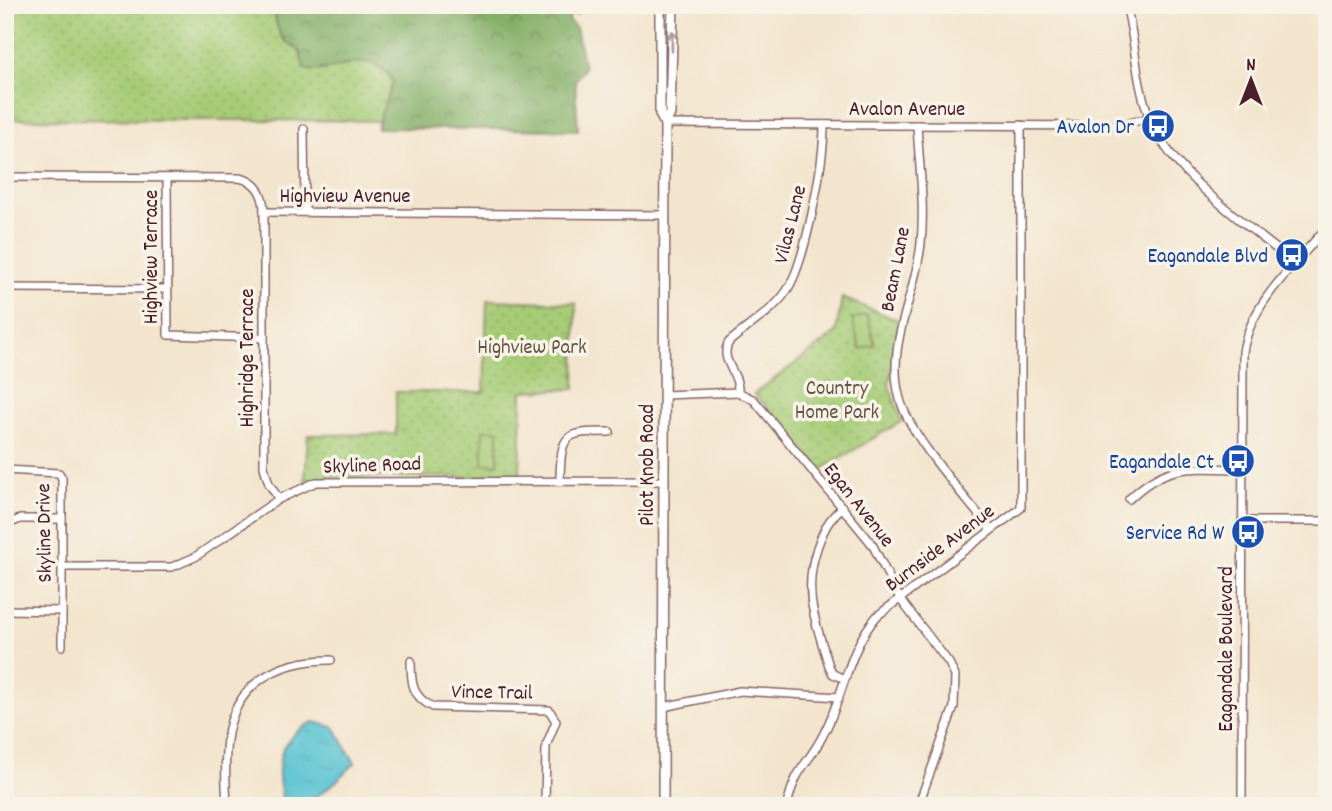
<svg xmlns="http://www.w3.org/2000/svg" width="1332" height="811" font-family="Dekko,sans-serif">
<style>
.green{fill:url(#green-dots);stroke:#787650;stroke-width:2}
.forest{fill:url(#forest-crowns);stroke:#676849;stroke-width:2}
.pitch{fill:#a6cc76;stroke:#787650;stroke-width:2}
.water{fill:url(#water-ripples);stroke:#50717e;stroke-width:2}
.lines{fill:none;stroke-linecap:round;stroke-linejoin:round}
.minor-casing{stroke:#856464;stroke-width:10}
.major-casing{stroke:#856464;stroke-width:12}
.minor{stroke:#fff;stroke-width:7}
.major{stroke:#fff;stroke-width:9}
.oneway{stroke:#ae9aa0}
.labels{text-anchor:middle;stroke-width:7;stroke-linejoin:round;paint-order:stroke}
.street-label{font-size:21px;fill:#4a1f2b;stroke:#f7f3e8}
.transit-label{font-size:21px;fill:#164399;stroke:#f7f3e8;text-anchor:end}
.park-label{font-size:21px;fill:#665342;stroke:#f7f3e8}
</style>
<defs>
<pattern id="green-dots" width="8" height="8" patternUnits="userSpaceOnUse" patternTransform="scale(1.75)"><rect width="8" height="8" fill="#a6cc76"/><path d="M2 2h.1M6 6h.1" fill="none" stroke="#90af66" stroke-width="1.8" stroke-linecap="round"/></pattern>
<pattern id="forest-crowns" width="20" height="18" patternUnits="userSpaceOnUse" patternTransform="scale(1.75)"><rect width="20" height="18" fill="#84b067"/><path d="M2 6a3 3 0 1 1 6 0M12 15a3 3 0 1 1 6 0" fill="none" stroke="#6e8f55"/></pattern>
<pattern id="water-ripples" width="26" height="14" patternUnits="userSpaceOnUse" patternTransform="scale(1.75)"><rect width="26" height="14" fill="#57c3d2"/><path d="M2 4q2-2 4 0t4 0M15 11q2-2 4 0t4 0" fill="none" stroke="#4da7b4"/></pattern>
</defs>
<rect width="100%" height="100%" fill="#f7f3e8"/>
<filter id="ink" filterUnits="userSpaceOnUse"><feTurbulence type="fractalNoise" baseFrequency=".0143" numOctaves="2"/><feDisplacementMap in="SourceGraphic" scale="14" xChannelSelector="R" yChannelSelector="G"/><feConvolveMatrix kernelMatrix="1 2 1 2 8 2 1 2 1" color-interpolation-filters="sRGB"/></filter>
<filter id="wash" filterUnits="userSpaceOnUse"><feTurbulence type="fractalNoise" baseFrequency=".00686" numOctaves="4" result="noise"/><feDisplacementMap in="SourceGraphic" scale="28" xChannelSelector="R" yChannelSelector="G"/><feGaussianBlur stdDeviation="1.57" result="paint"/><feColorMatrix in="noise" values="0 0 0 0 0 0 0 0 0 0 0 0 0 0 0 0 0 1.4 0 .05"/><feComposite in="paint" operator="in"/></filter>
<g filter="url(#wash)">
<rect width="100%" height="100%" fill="#f3e5cd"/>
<g class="green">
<polygon points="5,5 345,5 430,121 5,119"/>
<polygon points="842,298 900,321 889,386 902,421 822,469 754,394 836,333"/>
<polygon points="487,300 576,303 575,389 522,391 520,477 328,477 305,480 308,435 396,434 396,392 484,392"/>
</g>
<path class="forest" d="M272 5H580L578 14 569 15V22L576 28 584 68 575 81 578 130 377 128C380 111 389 98 393 81 368 42 341 77 304 69L299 50C274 37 279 28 272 5Z"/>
<g class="pitch">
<polygon points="867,315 875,345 860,349 852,319"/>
<rect x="483" y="430" width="15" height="34"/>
</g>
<path class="water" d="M314 722 334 727 355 763C339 779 310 811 283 801 274 766 277 738 314 722Z"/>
</g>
<g filter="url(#ink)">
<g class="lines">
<g class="minor-casing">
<g id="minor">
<path d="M1126 5C1136 42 1135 80 1149 116 1171 176 1248 224 1295 264"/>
<polyline points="665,124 1116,126 1149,118"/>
<path d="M917 125C919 164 925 204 921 243 916 296 885 345 900 399 911 439 965 496 991 530"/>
<polyline points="304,129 305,211"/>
<path d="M5 177 239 178C257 181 264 195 264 212V467L269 484 279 499"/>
<polyline points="167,178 168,335 264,338"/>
<polyline points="264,212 664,215"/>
<polyline points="5,288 167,289"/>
<polyline points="738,392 754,400 764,412 872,544 900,599 949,663 955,676 954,707 918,806"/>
<path d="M738 392C740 373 718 360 729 342 747 326 772 312 786 292 806 262 824 162 824 125"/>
<polyline points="664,395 738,392"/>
<polyline points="5,470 59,473 62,478 62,646"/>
<path d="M560 480C561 433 564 432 610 432"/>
<path d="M1129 499C1169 461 1191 469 1242 469"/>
<path d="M843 507C828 519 823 531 817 548 802 593 816 623 829 666L833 674 845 679"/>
<polyline points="1242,521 1327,521"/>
<polyline points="5,525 20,519 62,519"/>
<polyline points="62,567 172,567 195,557 279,499 316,482 664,481"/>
<polyline points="5,610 62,611"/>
<path d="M411 661C411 683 412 697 433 707L549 710 556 721 546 746 545 806"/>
<polyline points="663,707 740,691 839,697"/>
<path d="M227 806C226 784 224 761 227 740 234 683 278 660 331 660"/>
<path d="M787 806C795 769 805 768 821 739 844 699 846 652 877 616L1021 508V125"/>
<path d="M1242 806 1243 352C1250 303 1296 264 1327 227"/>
</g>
</g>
<g class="major-casing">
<g id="major">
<polyline points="660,5 660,114 665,124 663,806"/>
<polyline points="665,124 670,114 673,5"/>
</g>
</g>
<use href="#minor" class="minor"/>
<use href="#major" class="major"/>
</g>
<defs><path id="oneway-shaft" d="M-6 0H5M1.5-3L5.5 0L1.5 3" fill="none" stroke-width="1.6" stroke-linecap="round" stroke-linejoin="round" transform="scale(1.75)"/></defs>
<use class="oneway" href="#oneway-shaft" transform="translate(672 41) rotate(-89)"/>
</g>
<defs>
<g id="bus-disc" transform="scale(1.75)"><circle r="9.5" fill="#1a4fb4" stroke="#f7f3e8"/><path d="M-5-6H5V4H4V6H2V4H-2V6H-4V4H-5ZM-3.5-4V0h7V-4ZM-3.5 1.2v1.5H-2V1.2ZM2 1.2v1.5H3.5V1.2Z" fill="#fff"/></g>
</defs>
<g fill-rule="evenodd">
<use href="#bus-disc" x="1158" y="126"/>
<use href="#bus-disc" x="1292" y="255"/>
<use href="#bus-disc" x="1238" y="461"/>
<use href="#bus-disc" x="1248" y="532"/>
</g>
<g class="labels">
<g class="street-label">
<text x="907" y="115">Avalon Avenue</text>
<text x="345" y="202">Highview Avenue</text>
<text transform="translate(789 224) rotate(-76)" y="7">Vilas Lane</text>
<text transform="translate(150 257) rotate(-90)" y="7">Highview Terrace</text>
<text transform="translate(894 269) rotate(-79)" y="7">Beam Lane</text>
<text transform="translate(246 358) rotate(-90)" y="7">Highridge Terrace</text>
<text transform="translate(372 464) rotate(-2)" y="7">Skyline Road</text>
<text transform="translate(646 465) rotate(-90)" y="7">Pilot Knob Road</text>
<text transform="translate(860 504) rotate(52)" y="7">Egan Avenue</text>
<text transform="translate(43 533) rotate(-91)" y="7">Skyline Drive</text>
<text transform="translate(939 547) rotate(-37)" y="7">Burnside Avenue</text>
<text transform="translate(1225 649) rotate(-90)" y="7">Eagandale Boulevard</text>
<text transform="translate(492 691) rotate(1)" y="7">Vince Trail</text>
</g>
<g class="transit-label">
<text x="1134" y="133">Avalon Dr</text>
<text x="1268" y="262">Eagandale Blvd</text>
<text x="1214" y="468">Eagandale Ct</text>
<text x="1224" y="539">Service Rd W</text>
</g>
<g class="park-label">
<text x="532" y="353">Highview Park</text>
<text x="837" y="394">Country<tspan x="837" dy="24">Home Park</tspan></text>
</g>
</g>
<rect width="1332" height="811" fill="none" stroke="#f7f3e8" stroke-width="28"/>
<g transform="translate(1251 80)" stroke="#f7f3e8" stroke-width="5" paint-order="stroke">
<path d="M0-5L12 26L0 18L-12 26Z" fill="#4a1f2b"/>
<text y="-10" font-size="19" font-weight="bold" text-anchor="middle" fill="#4a1f2b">N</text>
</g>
</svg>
